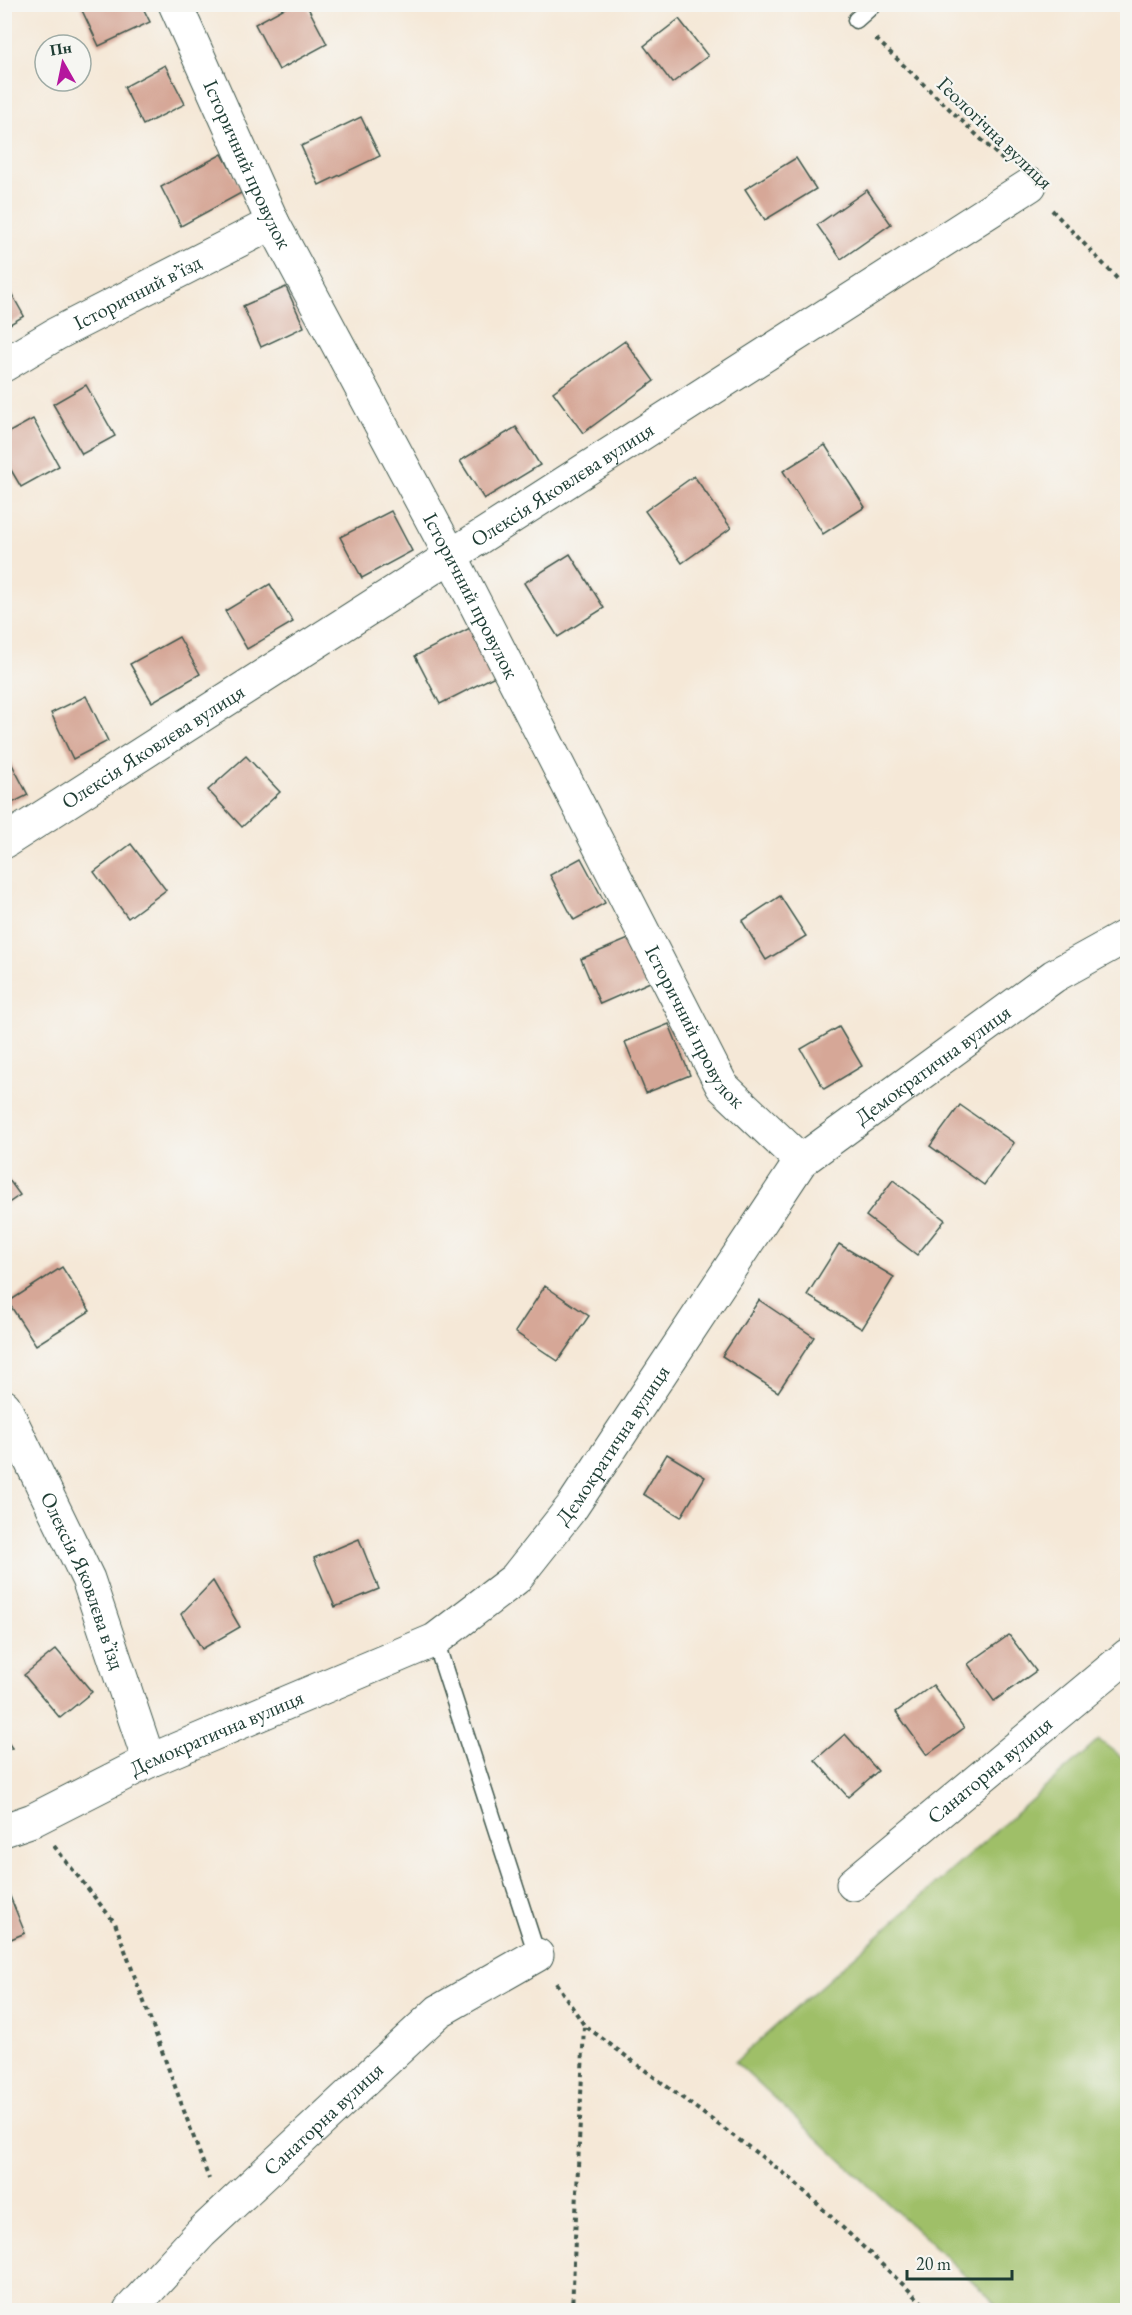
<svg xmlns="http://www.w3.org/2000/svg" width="1132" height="2315" font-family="'EB Garamond',serif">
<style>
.green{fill:#9fbf68;stroke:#5f7e4e;stroke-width:1.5}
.building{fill:#d6a797}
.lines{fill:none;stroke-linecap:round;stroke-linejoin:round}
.lane-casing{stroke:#3f574c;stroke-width:19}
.street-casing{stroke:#3f574c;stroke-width:35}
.path{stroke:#3f574c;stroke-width:4;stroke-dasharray:4.5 4.5;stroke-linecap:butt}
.lane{stroke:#fff;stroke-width:16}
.street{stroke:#fff;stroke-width:33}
.labels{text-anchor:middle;stroke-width:4.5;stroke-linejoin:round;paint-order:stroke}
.street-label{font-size:21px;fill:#1f3d34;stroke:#f6f6f2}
</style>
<rect width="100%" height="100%" fill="#f6f6f2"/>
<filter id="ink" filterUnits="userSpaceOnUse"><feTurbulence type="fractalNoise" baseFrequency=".0167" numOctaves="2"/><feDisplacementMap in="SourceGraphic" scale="12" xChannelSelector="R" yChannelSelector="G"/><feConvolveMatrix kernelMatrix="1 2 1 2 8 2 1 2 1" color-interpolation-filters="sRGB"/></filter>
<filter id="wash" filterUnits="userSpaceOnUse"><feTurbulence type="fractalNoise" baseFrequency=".008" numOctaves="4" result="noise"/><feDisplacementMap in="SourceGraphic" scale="24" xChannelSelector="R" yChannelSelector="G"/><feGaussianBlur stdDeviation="1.35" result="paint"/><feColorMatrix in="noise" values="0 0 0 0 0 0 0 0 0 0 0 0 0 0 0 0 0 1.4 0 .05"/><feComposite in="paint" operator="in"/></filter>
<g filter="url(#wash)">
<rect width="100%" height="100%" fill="#f5e8d7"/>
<polygon class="green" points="1099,1740 1128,1762 1127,2310 1003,2310 735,2062"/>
<g id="blocks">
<g class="building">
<polygon points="79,4 141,4 150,22 99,46"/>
<polygon points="292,4 306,4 327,44 279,70 255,24"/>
<polygon points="679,19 708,56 672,83 644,46"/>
<polygon points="165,65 185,104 143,125 124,87"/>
<polygon points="361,117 380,156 319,185 301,146"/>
<polygon points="222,154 243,192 181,226 161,187"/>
<polygon points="796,158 816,189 765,220 745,189"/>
<polygon points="867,190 891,224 841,259 817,225"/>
<polygon points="5,282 24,316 5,327"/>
<polygon points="286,287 304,327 261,347 243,306"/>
<polygon points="625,341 654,381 583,433 553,392"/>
<polygon points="86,385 115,436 82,454 53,404"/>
<polygon points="33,419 59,466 21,487 4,458 4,435"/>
<polygon points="516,427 540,465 484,499 460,461"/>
<polygon points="825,445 865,507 823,534 783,471"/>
<polygon points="694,476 731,528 682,563 645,511"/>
<polygon points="391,511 412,551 362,578 340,537"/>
<polygon points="570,554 604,608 558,637 524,583"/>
<polygon points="270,584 293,622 247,649 225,611"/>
<polygon points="474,626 499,674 440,704 415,656"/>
<polygon points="179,637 200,674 152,702 130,664"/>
<polygon points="86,696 108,741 73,759 51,713"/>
<polygon points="7,755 28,795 4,807 4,757"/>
<polygon points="246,756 280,792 242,827 208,790"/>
<polygon points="131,844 166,890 128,918 94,872"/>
<polygon points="581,858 605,903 574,920 550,875"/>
<polygon points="780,896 806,936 766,960 742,921"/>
<polygon points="631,938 650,982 600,1004 581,959"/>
<polygon points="669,1024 690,1075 646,1093 625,1042"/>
<polygon points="839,1027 862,1066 824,1089 801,1049"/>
<polygon points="960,1105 1014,1143 984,1185 930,1146"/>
<polygon points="4,1173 20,1195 4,1206"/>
<polygon points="893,1180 945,1220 917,1255 866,1216"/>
<polygon points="839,1244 894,1277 862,1329 807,1295"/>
<polygon points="62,1267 90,1311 36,1345 8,1302"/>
<polygon points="545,1286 589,1316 558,1361 515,1332"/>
<polygon points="759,1300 814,1337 778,1392 722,1356"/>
<polygon points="667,1454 705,1477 681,1517 643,1494"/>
<polygon points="359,1539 379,1589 335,1607 314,1558"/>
<polygon points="213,1581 240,1627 202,1649 181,1614"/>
<polygon points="1009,1635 1036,1671 994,1701 968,1664"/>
<polygon points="56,1649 92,1692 60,1718 24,1675"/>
<polygon points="933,1685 964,1728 927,1755 896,1712"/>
<polygon points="845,1734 878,1771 848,1797 815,1760"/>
<polygon points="4,1737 12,1748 4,1752"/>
<polygon points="7,1889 25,1933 4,1942 4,1890"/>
</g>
</g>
</g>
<g filter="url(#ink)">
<use href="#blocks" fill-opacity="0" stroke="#3f574c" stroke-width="1.5"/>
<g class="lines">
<g class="lane-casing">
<g id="lane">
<polyline points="856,20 874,4"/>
<polyline points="435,1640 537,1955"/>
</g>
</g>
<g class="street-casing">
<g id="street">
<path id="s1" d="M175 4 273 223 451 556 722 1086 801 1161"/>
<path id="s2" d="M4 365 56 334 273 223"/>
<path id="s3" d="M4 842 1030 185"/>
<path id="s4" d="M4 1406 88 1579 149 1761"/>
<path id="s5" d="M4 1830 33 1820 149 1761 435 1640 515 1579 572 1507 801 1161 1054 976 1128 935"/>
<path id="s6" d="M853 1884 1128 1655"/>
<path id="s7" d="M130 2310 201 2233 439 2011 537 1955"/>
</g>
</g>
<g class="path">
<polyline points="876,39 1005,162"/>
<polyline points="1052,210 1128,290"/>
<polyline points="54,1846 115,1923 209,2179"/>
<polyline points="556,1983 584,2025 789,2177 930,2310"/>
<polyline points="572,2310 584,2025"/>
</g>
<use href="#lane" class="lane"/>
<use href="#street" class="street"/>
</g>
</g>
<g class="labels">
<g class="street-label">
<text transform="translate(995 133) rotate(44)" y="7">Геологічна вулиця</text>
<text dy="7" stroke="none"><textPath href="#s1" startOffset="176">Історичний провулок</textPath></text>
<text dy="7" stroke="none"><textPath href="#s2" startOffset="152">Історичний в’їзд</textPath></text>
<text dy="7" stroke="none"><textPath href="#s3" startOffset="663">Олексія Яковлєва вулиця</textPath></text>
<text dy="7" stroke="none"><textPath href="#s1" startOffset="662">Історичний провулок</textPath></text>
<text dy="7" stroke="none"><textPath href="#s3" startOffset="177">Олексія Яковлєва вулиця</textPath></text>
<text dy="7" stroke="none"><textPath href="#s1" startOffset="1148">Історичний провулок</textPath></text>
<text dy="7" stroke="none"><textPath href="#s5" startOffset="1242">Демократична вулиця</textPath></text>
<text dy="7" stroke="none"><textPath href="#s5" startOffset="738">Демократична вулиця</textPath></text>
<text dy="7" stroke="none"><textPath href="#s4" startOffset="192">Олексія Яковлєва в’їзд</textPath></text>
<text dy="7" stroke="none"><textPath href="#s5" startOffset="234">Демократична вулиця</textPath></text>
<text dy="7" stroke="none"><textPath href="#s6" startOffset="178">Санаторна вулиця</textPath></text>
<text dy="7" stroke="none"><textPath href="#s7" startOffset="272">Санаторна вулиця</textPath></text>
</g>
</g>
<rect width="1132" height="2315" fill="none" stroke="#f6f6f2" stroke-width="24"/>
<g transform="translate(63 63) rotate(351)"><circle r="28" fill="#f6f6f2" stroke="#a0aca6" stroke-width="1.5"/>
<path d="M0-4.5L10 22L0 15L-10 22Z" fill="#b5179e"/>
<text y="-9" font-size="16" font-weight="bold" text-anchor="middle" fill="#1f3d34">Пн</text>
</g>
<path d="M907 2270v9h105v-9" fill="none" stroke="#1f3d34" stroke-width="3"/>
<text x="916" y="2270" font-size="18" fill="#1f3d34" stroke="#f6f6f2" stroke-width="4.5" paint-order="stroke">20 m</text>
</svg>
